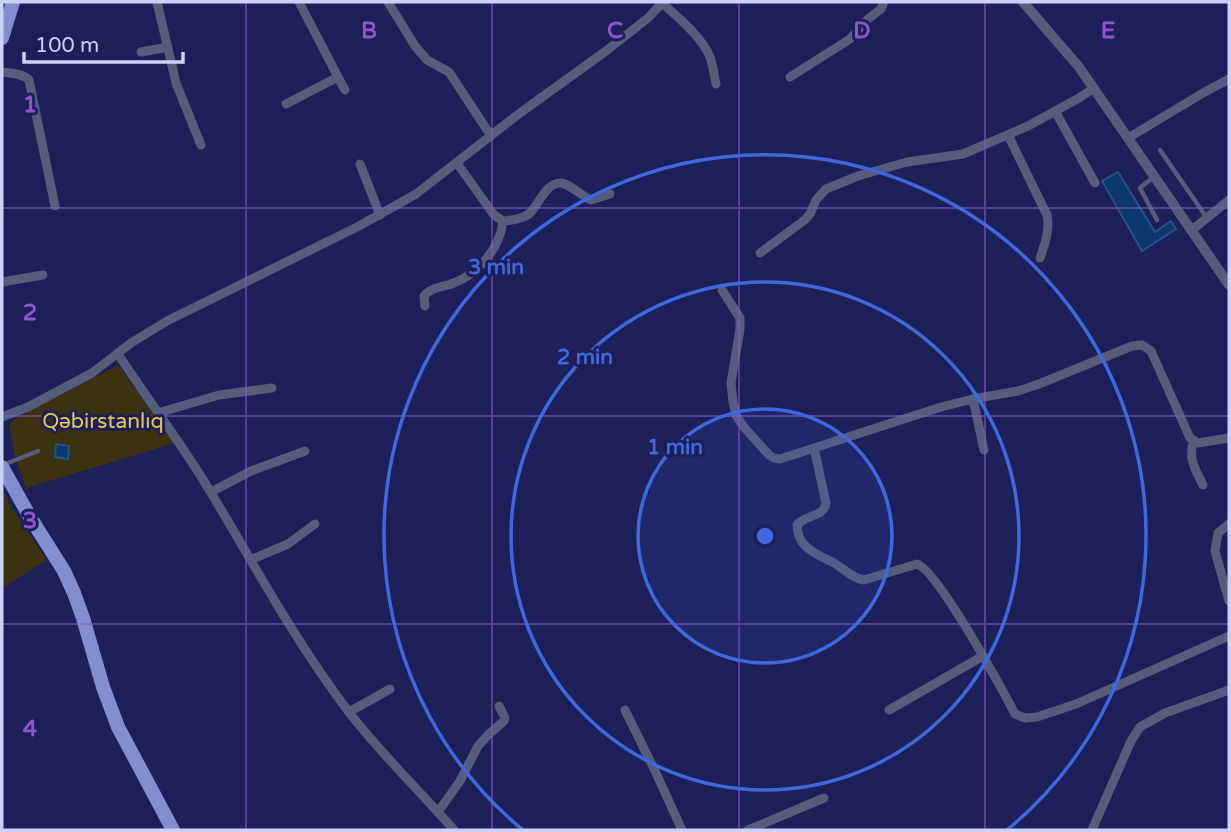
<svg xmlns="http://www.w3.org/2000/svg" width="1231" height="832" font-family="'Varela Round',sans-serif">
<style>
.green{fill:#3b3310}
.building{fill:#0c386d;stroke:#275289;stroke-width:2}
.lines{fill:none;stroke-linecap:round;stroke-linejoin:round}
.service{stroke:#565c7b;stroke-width:4.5}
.minor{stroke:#565c7b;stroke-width:9}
.tertiary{stroke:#565c7b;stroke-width:10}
.primary{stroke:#838ece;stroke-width:14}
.grid{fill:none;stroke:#8f56cd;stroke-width:2;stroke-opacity:0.55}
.ring{fill:none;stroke:#4068de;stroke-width:3.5}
.labels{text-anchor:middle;stroke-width:6;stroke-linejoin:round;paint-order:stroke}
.park-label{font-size:21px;fill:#e7cb4e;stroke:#1d1f59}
.grid-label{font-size:23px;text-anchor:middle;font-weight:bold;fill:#8f56cd;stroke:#1d1f59;stroke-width:6;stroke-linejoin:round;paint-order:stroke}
.centre{fill:#4068de;stroke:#1d1f59;stroke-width:3.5}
.ring-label{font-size:21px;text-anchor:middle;font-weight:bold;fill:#4068de;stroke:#1d1f59;stroke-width:6;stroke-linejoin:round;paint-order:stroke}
</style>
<rect width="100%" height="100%" fill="#1d1f59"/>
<g class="green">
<polygon points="118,365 175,443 26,488 15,456 9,425 15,419"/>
<polygon points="2,488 13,510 47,560 2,588"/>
</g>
<g class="building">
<polygon points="1118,172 1155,232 1171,221 1176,229 1142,251 1102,181"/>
<polygon points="56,444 69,446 68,459 55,457"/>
</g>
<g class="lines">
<g class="service">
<polyline points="1160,150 1207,218"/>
<polyline points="1154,177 1142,186 1140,188 1157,220"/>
<polyline points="3,465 38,451"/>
</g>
<g class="minor">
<polyline points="157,2 176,83 201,145"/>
<polyline points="388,2 415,46 427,60 449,72 491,136"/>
<path d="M662 3C678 17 702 37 710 57 713 65 714 75 716 84"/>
<polyline points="141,52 168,47"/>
<path d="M2 72C11 73 23 73 29 80L55 206"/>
<polyline points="338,77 345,90"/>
<polyline points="790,77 850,39 868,19 881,9 884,2"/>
<polyline points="286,104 338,77 299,2"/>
<polyline points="1055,111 1095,183"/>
<path d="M1008 135 1047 215C1050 230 1045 244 1040 258"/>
<polyline points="1128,138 1203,93 1229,79"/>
<path d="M457 163 494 215 503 221C513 220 523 219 530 213 539 204 547 181 562 183 571 185 582 196 591 200L610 194"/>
<polyline points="360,164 380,215"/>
<polyline points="1192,230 1229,200"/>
<polyline points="760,253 806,219 810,214 816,200 826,189 858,176 907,162 963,154 1028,126 1079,98 1094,88"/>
<polyline points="2,282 43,275"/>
<polyline points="722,290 740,318 740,329 731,383 733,402 736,415 743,426 769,455 774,458 780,459 941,407 973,399 1018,391 1039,384 1132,346 1142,345 1151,351 1190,438 1198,443 1229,438"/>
<path d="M425 306 424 296C431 287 444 287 454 283 479 273 500 248 503 221"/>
<path d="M118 354C148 400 182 444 210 491 255 566 295 641 348 711 381 754 419 790 454 830"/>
<polyline points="973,399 984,450"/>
<polyline points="158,413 219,395 272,388"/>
<polyline points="2,417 28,407 92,373 131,343 167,321 359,226 416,194 520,113 606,51 648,18 663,2"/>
<path d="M1194 441C1187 457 1196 471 1203 485"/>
<path d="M814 448 826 503C824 518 805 514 797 525 797 548 817 554 834 563 844 569 852 578 864 580L917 564C938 571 1002 689 1015 714L1025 718 1037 717 1076 704 1229 636"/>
<polyline points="211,492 251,471 305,451"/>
<polyline points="1229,524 1218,533 1215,551 1229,601"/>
<polyline points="250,560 288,544 315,524"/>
<polyline points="625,710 656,773 682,830"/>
<polyline points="889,710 983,656"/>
<polyline points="349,712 390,689"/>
<polyline points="438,812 460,781 478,746 489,734 504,721 505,718 499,706"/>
<polyline points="748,830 824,798"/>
<polyline points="1092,830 1131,741 1140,727 1165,713 1229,690"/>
</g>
<polyline class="tertiary" points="1023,2 1079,67 1229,285"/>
<g class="primary">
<polyline points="2,38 13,2"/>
<polyline points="2,467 30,517 64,571 74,593 83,618 103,687 118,727 173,830"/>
</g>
</g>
<path class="grid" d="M246 2V830M492 2V830M739 2V830M985 2V830M2 208H1229M2 416H1229M2 624H1229"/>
<circle cx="765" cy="536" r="127" fill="#4068de" fill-opacity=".12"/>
<g class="ring">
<circle cx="765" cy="536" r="127"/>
<circle cx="765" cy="536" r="254"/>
<path d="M523 830A381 381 0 1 1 1007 830"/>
</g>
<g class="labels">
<g class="park-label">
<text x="103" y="428">Qəbirstanlıq</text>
</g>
</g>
<g class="grid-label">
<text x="369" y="38">B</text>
<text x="615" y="38">C</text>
<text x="862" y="38">D</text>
<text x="1108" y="38">E</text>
<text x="30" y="112">1</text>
<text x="30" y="320">2</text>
<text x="30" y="528">3</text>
<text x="30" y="736">4</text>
</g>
<circle cx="765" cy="536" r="10" class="centre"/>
<g class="ring-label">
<text x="496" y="274">3 min</text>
<text x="585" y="364">2 min</text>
<text x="675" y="454">1 min</text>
</g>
<rect width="1231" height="832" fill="none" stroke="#cbd2f7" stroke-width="7"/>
<path d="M24 52v10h159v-10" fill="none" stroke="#cbd2f7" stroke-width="3.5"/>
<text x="35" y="52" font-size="21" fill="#cbd2f7" stroke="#1d1f59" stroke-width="5" paint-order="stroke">100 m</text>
</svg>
